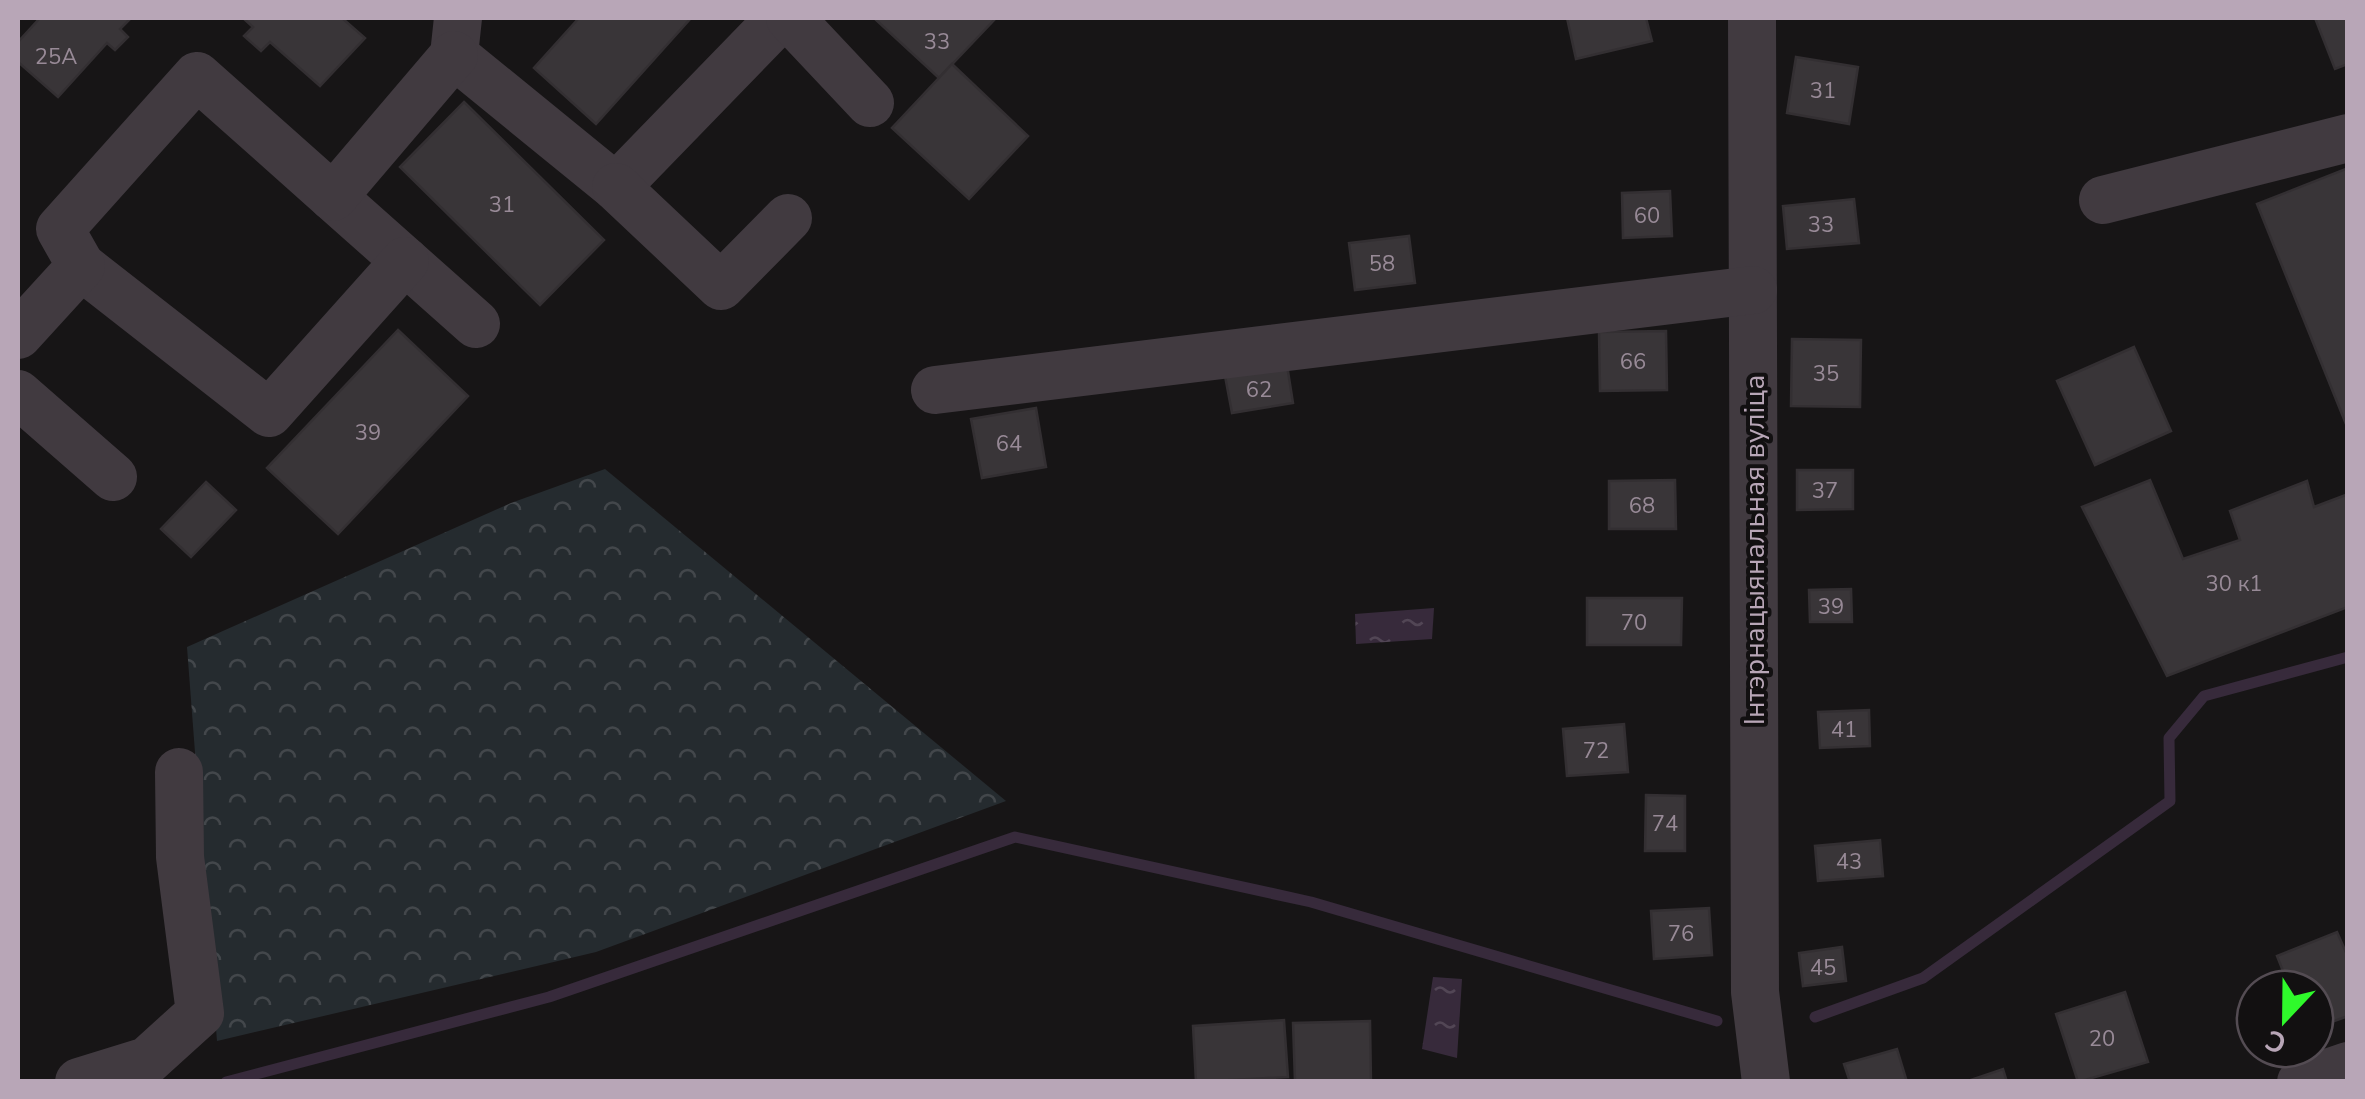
<svg xmlns="http://www.w3.org/2000/svg" width="2365" height="1099" font-family="'Nunito Sans',sans-serif">
<style>
.forest{fill:url(#forest-crowns)}
.water{fill:url(#water-ripples)}
.lines{fill:none;stroke-linecap:round;stroke-linejoin:round}
.stream{stroke:#372a3b;stroke-width:11}
.building{fill:#393538;stroke:#332f32;stroke-width:2.5}
.minor{stroke:#413a40;stroke-width:48}
.labels{text-anchor:middle;stroke-width:8;stroke-linejoin:round;paint-order:stroke}
.number-label{font-size:22px;fill:#988a97}
.street-label{font-size:28px;fill:#b8a6b7;stroke:#121011}
</style>
<defs>
<pattern id="forest-crowns" width="20" height="18" patternUnits="userSpaceOnUse" patternTransform="scale(2.5)"><rect width="20" height="18" fill="#252b2f"/><path d="M2 6a3 3 0 1 1 6 0M12 15a3 3 0 1 1 6 0" fill="none" stroke="#43474b"/></pattern>
<pattern id="water-ripples" width="26" height="14" patternUnits="userSpaceOnUse" patternTransform="scale(2.5)"><rect width="26" height="14" fill="#372a3b"/><path d="M2 4q2-2 4 0t4 0M15 11q2-2 4 0t4 0" fill="none" stroke="#524655"/></pattern>
</defs>
<rect width="100%" height="100%" fill="#171516"/>
<polygon class="forest" points="605,469 1006,801 596,952 217,1041 187,647 511,503"/>
<g class="water">
<polygon points="1434,608 1432,639 1356,644 1355,614"/>
<polygon points="1433,977 1462,979 1457,1058 1422,1049"/>
</g>
<g class="lines">
<g class="stream">
<polyline points="1815,1017 1923,978 2170,801 2169,738 2204,696 2348,657"/>
<polyline points="226,1082 549,997 1015,837 1311,902 1717,1021"/>
</g>
</g>
<g class="building">
<polygon points="40,18 131,18 120,29 128,37 115,50 107,43 58,97 18,62 18,42"/>
<polygon points="243,18 342,18 365,38 320,86 270,42 261,51 244,36 253,27"/>
<polygon points="579,18 691,18 596,124 534,68"/>
<polygon points="874,18 996,18 939,78"/>
<polygon points="1567,18 1646,18 1652,41 1576,59"/>
<polygon points="2315,18 2348,18 2348,64 2335,69"/>
<polygon points="1796,57 1858,67 1849,124 1787,113"/>
<polygon points="952,64 1028,136 969,199 892,128"/>
<polygon points="464,102 604,240 540,305 400,167"/>
<polygon points="2348,168 2348,429 2257,204"/>
<polygon points="1670,191 1672,236 1623,238 1622,193"/>
<polygon points="1854,199 1859,243 1787,249 1783,206"/>
<polygon points="1409,236 1415,283 1355,290 1349,243"/>
<polygon points="398,330 468,396 338,534 267,468"/>
<polygon points="1666,331 1667,390 1600,391 1599,332"/>
<polygon points="1792,339 1861,340 1860,407 1791,406"/>
<polygon points="2134,347 2171,431 2095,465 2057,381"/>
<polygon points="1287,365 1293,403 1232,413 1225,376"/>
<polygon points="1036,408 1046,467 982,478 971,419"/>
<polygon points="1797,470 1853,470 1853,509 1797,510"/>
<polygon points="1675,480 1676,529 1609,529 1609,481"/>
<polygon points="2150,480 2183,559 2240,540 2230,511 2307,481 2314,507 2348,494 2348,607 2167,676 2082,507"/>
<polygon points="206,482 236,510 191,557 161,529"/>
<polygon points="1851,589 1852,622 1810,622 1809,590"/>
<polygon points="1587,598 1682,598 1681,645 1587,645"/>
<polygon points="1869,710 1870,746 1820,748 1818,712"/>
<polygon points="1624,724 1628,772 1567,776 1563,729"/>
<polygon points="1646,795 1685,796 1685,851 1645,851"/>
<polygon points="1880,840 1883,876 1818,881 1815,846"/>
<polygon points="1709,908 1712,955 1654,959 1651,911"/>
<polygon points="2337,932 2348,957 2348,1016 2315,1028 2315,989 2290,989 2277,956"/>
<polygon points="1842,947 1846,981 1803,986 1799,953"/>
<polygon points="2125,992 2148,1062 2078,1082 2056,1014"/>
<polygon points="1284,1020 1288,1077 1196,1082 1193,1026"/>
<polygon points="1370,1021 1371,1082 1295,1082 1293,1023"/>
<polygon points="1897,1049 1907,1082 1850,1082 1844,1064"/>
<polygon points="2003,1069 2007,1082 1965,1082"/>
</g>
<g class="lines">
<g class="minor">
<polyline points="458,18 454,55 616,187 780,18"/>
<polyline points="790,18 870,103"/>
<polyline points="1752,18 1755,992 1766,1082"/>
<polyline points="616,187 721,286 788,218"/>
<polyline points="333,197 476,324"/>
<polyline points="2103,200 2348,138"/>
<polyline points="81,266 269,413 405,261"/>
<polyline points="18,335 81,266 60,229 197,76 333,197 454,55"/>
<polyline points="935,390 1753,290"/>
<polyline points="18,394 113,477"/>
<polyline points="79,1082 147,1061 200,1013 180,857 179,772"/>
<polyline points="2301,1082 2348,1066"/>
</g>
</g>
<g class="labels">
<g class="number-label">
<text x="937" y="49">33</text>
<text x="56" y="64">25А</text>
<text x="1823" y="98">31</text>
<text x="502" y="212">31</text>
<text x="1647" y="223">60</text>
<text x="1821" y="232">33</text>
<text x="1382" y="271">58</text>
<text x="1633" y="369">66</text>
<text x="1826" y="381">35</text>
<text x="1259" y="397">62</text>
<text x="368" y="440">39</text>
<text x="1009" y="451">64</text>
<text x="1825" y="498">37</text>
<text x="1642" y="513">68</text>
<text x="2234" y="591">30 к1</text>
<text x="1831" y="614">39</text>
<text x="1634" y="630">70</text>
<text x="1844" y="737">41</text>
<text x="1596" y="758">72</text>
<text x="1665" y="831">74</text>
<text x="1849" y="869">43</text>
<text x="1681" y="941">76</text>
<text x="1823" y="975">45</text>
<text x="2102" y="1046">20</text>
</g>
<g class="street-label">
<text transform="translate(1754 550) rotate(-90)" y="10">Інтэрнацыянальная вуліца</text>
</g>
</g>
<rect width="2365" height="1099" fill="none" stroke="#b8a6b7" stroke-width="40"/>
<g transform="translate(2285 1019) rotate(202)"><circle r="48" fill="#121011" stroke="#544c53" stroke-width="2.5"/>
<path d="M0-8L18 38L0 25L-18 38Z" fill="#2ff92b"/>
<text y="-15" font-size="28" font-weight="bold" text-anchor="middle" fill="#b8a6b7">С</text>
</g>
</svg>
